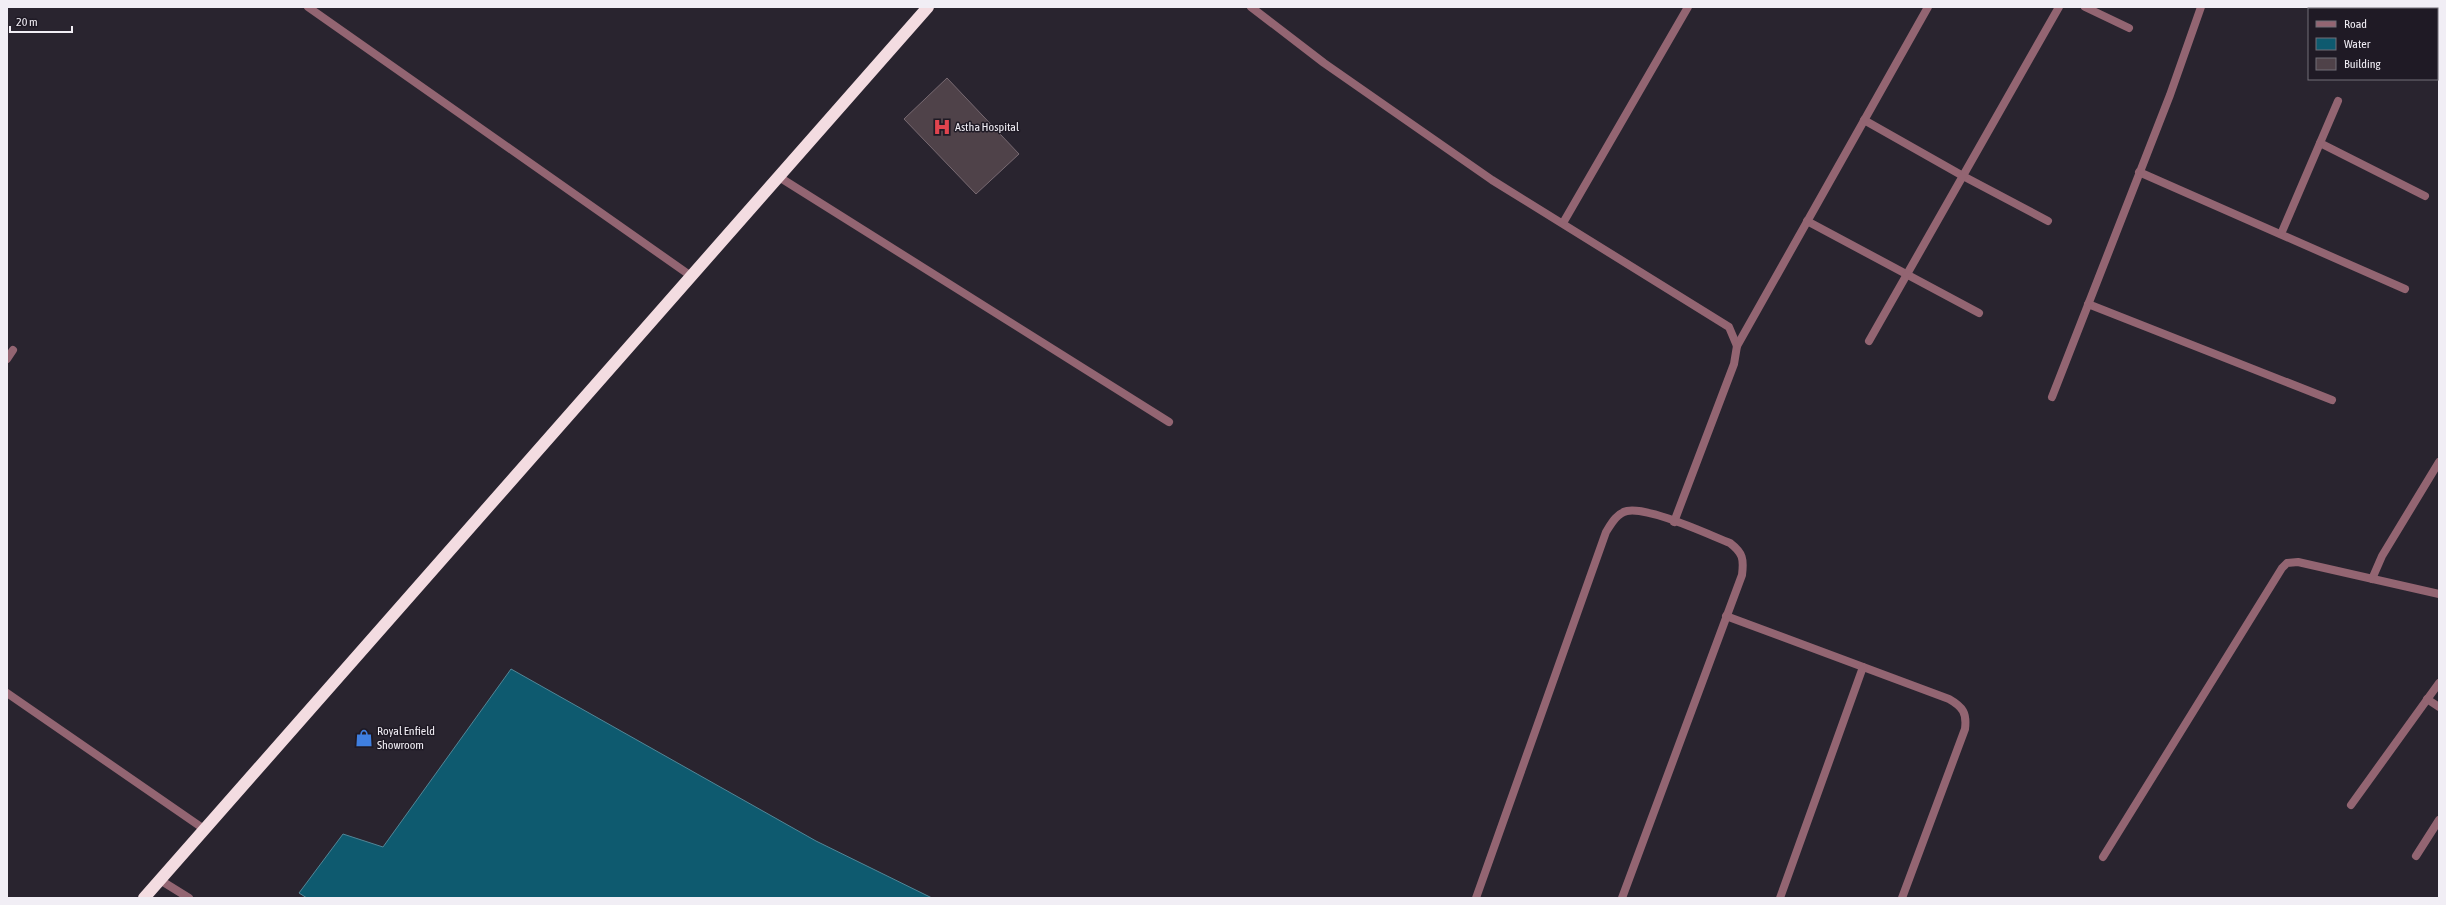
<svg xmlns="http://www.w3.org/2000/svg" width="2446" height="905" font-family="'Asap Condensed',sans-serif">
<style>
.water{fill:#0e5a6f;stroke:#528697}
.building{fill:#4f4249;stroke:#786a72}
.lines{fill:none;stroke-linecap:round;stroke-linejoin:round}
.street{stroke:#936572;stroke-width:8}
.highway{stroke:#f3dce1;stroke-width:12}
.labels{text-anchor:middle;stroke-width:3;stroke-linejoin:round;paint-order:stroke}
.poi-label{font-size:12px;fill:#f1eef5;stroke:#1f1a25;text-anchor:start}
</style>
<rect width="100%" height="100%" fill="#29242f"/>
<polygon class="water" points="511,669 816,841 932,898 307,898 299,893 343,834 383,847"/>
<polygon class="building" points="947,78 1019,154 976,194 904,119"/>
<g class="lines">
<g class="street">
<polyline points="308,7 691,276"/>
<polyline points="1251,7 1324,63 1492,180 1729,327 1737,346 1734,364 1674,522"/>
<polyline points="2085,7 2129,28"/>
<polyline points="1864,120 1963,176 2048,221"/>
<polyline points="2320,143 2425,196"/>
<polyline points="2139,172 2405,289"/>
<polyline points="779,177 1169,422"/>
<polyline points="1807,221 1979,313"/>
<polyline points="1563,223 1688,7"/>
<polyline points="2281,234 2338,101"/>
<polyline points="2088,304 2332,400"/>
<polyline points="1869,341 2059,7"/>
<polyline points="1737,346 1928,7"/>
<polyline points="7,359 13,350"/>
<polyline points="2052,397 2170,95 2201,7"/>
<polyline points="2372,579 2382,556 2439,462"/>
<path d="M1726 616 1949 699C1963 707 1967 713 1965 729L1902 898"/>
<polyline points="7,693 204,829"/>
<polyline points="2427,699 2439,707"/>
<polyline points="2351,805 2439,683"/>
<polyline points="2416,856 2439,820"/>
<polyline points="2103,857 2282,568 2287,563 2298,562 2439,594"/>
<polyline points="160,880 189,898"/>
<path d="M1476 898 1606 532C1611 524 1617 513 1627 511 1650 507 1707 534 1730 543 1743 553 1744 559 1742 575L1622 898"/>
<polyline points="1780,898 1863,667"/>
</g>
<polyline class="highway" points="144,898 928,7"/>
</g>
<defs>
<g id="hospital-bare" transform="scale(1.38)"><path d="M-5-5h3v3.5h4V-5h3V5h-3V1.5h-4V5h-3Z" fill="#e0444e" stroke="#1f1a25" stroke-width="2.5" paint-order="stroke"/></g>
<g id="shop-bare" transform="scale(1.38)"><path d="M-5-2.5h2.3a2.7 3.5 0 0 1 5.4 0H5L5.5 6h-11ZM-1.5-2.5h3a1.5 2.3 0 0 0-3 0Z" fill="#3f7fe0" stroke="#1f1a25" stroke-width="2.5" paint-order="stroke"/></g>
</defs>
<g fill-rule="evenodd">
<use href="#hospital-bare" x="942" y="127"/>
<use href="#shop-bare" x="364" y="738"/>
</g>
<g class="labels">
<g class="poi-label">
<text x="955" y="131">Astha Hospital</text>
<text x="377" y="735">Royal Enfield<tspan x="377" dy="14">Showroom</tspan></text>
</g>
</g>
<rect width="2446" height="905" fill="none" stroke="#f1eef5" stroke-width="16"/>
<rect x="2308" y="8" width="130" height="72" fill="#1f1a25" stroke="#736f78"/>
<rect x="2316" y="21" width="20" height="6" fill="#936572" stroke="#736f78"/>
<text x="2344" y="28" font-size="12" fill="#f1eef5">Road</text>
<rect x="2316" y="38" width="20" height="12" fill="#0e5a6f" stroke="#736f78"/>
<text x="2344" y="48" font-size="12" fill="#f1eef5">Water</text>
<rect x="2316" y="58" width="20" height="12" fill="#4f4249" stroke="#736f78"/>
<text x="2344" y="68" font-size="12" fill="#f1eef5">Building</text>
<path d="M10 26v6h62v-6" fill="none" stroke="#f1eef5" stroke-width="2"/>
<text x="16" y="26" font-size="12" fill="#f1eef5" stroke="#1f1a25" stroke-width="3" paint-order="stroke">20 m</text>
</svg>
